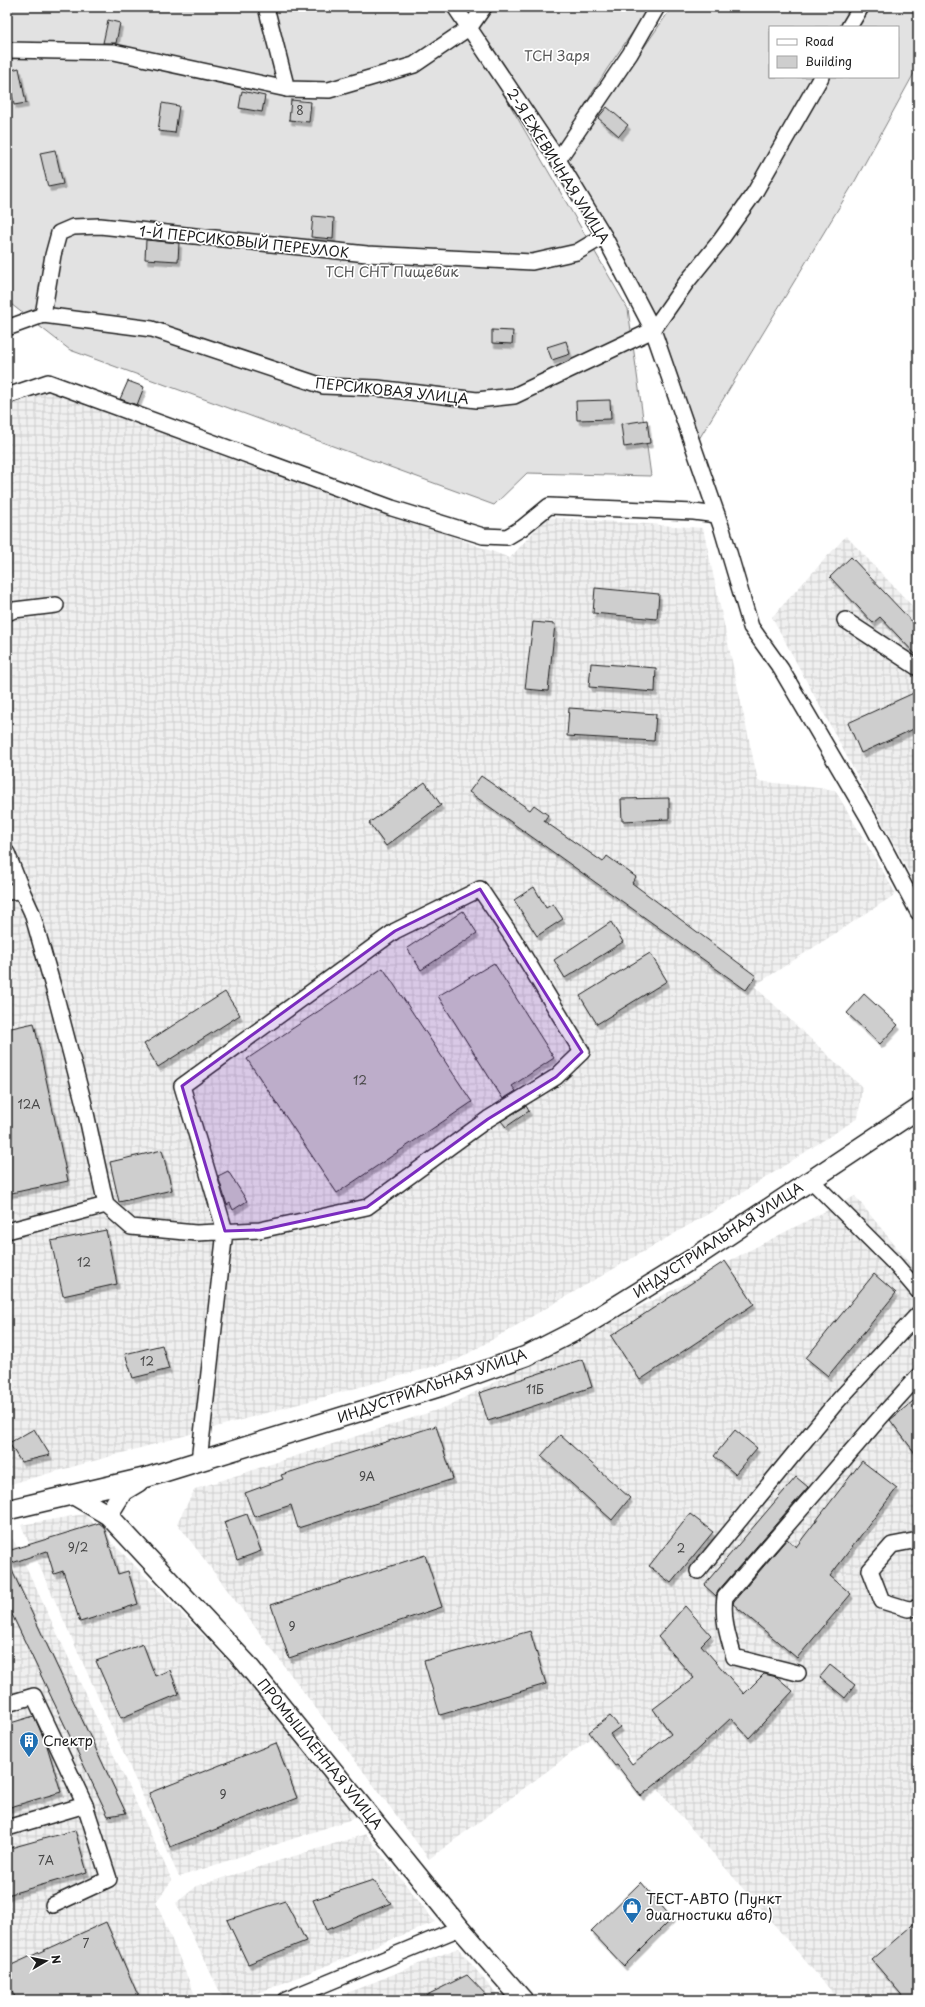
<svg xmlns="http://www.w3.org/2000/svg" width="925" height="2007" font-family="'Playpen Sans',sans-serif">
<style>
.industrial{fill:url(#industrial-grid)}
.garden{fill:#e2e2e2;stroke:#7f7f7f;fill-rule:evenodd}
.building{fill:#cecece;stroke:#1c1c1c;filter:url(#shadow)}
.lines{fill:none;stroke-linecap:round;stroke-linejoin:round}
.minor-casing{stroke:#1c1c1c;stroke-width:18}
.major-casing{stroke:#1c1c1c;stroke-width:22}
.minor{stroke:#fff;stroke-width:15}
.major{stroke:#fff;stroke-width:19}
.marked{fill:#7b2cbf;fill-opacity:0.2;stroke:#7b2cbf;stroke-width:3;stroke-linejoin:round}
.labels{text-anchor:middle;stroke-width:3.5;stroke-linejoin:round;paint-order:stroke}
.number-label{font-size:12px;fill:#484848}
.park-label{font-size:14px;fill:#575757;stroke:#fff}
.street-label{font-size:14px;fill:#1c1c1c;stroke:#fff}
.poi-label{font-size:14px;fill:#1c1c1c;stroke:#fff;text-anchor:start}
</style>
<defs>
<pattern id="industrial-grid" width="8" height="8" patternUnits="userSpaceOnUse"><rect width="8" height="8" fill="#f0f0f0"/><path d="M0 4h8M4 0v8" fill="none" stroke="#cdcdcd"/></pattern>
<filter id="shadow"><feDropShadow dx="2.5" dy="4.5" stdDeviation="0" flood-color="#0004"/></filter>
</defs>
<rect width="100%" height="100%" fill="#fff"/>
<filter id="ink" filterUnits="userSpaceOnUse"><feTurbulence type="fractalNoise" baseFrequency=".025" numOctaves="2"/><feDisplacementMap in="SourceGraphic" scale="8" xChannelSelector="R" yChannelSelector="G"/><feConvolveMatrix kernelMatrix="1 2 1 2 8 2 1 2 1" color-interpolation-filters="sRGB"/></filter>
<g filter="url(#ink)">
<g class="industrial">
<polygon points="45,384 510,558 547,517 703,528 758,781 835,790 896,894 754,986 862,1087 858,1118 720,1207 457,1360 7,1485 7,399"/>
<polygon points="846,536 918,612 918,889 772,617"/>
<polygon points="855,1196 918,1274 918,2000 839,2000 605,1728 429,1859 177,1523 195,1489 446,1407"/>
<polygon points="84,1514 245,1678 358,1817 179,1877 21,1525"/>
<polygon points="7,1532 15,1543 172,1880 156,1902 197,2000 7,2000"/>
<polygon points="366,1834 435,1922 241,2000 224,2000 176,1903 197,1886"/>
<polygon points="458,1948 501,2000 330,2000"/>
</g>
<g class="garden">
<polygon points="7,7 270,7 288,94 331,97 418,71 470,36 628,309 651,476 527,473 494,505 70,350 7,301"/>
<polygon points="274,7 650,7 607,69 559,147 497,54 469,18 410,61 329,85 290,86"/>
<path d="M672 7H918V66L855 181 699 439 651 309 566 160ZM770 27H898V77H770Z"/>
</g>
<g class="building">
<polygon points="108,20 120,23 116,43 103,43"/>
<polygon points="19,68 26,103 14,105 8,71"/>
<polygon points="242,91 265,96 262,112 239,108"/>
<polygon points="291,100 311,102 309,122 289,120"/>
<polygon points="162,103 179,106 175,133 158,131"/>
<polygon points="607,107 628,125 619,136 598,118"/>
<polygon points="55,150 63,184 48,187 40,153"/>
<polygon points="313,216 334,218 333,239 311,237"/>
<polygon points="146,240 179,243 178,261 145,259"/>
<polygon points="492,330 513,331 512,344 492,343"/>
<polygon points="566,341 570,354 552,360 547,347"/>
<polygon points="128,381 144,387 137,405 120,399"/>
<polygon points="610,400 611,419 577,420 576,401"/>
<polygon points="647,420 650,443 624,447 621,424"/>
<polygon points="851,557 918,628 918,657 880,617 873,623 830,577"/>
<polygon points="595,588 659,594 657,619 593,613"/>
<polygon points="533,622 555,624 548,691 525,689"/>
<polygon points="591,663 656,668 655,692 589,687"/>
<polygon points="918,691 918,727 861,753 848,723"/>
<polygon points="569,708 656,714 654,741 567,736"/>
<polygon points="481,776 530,810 534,805 548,815 544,821 603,862 607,856 636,877 632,883 756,976 746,990 469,792"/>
<polygon points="425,782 441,805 386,846 369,823"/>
<polygon points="669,798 669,819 622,821 621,799"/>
<polygon points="534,887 546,908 553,904 563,919 537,936 514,900"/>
<polygon points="463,911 477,933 421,970 407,948"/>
<polygon points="611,922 623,942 565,978 554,960"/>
<polygon points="650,953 667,981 597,1024 580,996"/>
<polygon points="494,963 554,1058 512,1086 516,1091 503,1099 438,996"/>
<polygon points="383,968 472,1102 337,1193 247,1059"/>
<polygon points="225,992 240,1015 158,1067 144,1044"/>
<polygon points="864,994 898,1025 880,1044 847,1013"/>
<polygon points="34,1023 68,1181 7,1194 7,1029"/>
<polygon points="526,1106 529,1111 506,1127 501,1121"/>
<polygon points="162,1150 172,1190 119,1202 110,1162"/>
<polygon points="228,1171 247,1201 233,1210 230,1203 227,1205 218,1176"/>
<polygon points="106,1230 117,1284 63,1296 51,1241"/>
<polygon points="725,1261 754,1304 640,1380 611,1336"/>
<polygon points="874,1274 896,1293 828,1376 806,1358"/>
<polygon points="162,1345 169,1369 133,1378 125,1354"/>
<polygon points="583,1359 592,1387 488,1421 479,1393"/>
<polygon points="918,1397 918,1457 890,1420"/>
<polygon points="436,1426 453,1479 298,1528 291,1505 254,1517 245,1493 283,1479 281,1475"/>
<polygon points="34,1429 50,1455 21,1462 9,1443"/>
<polygon points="735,1430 757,1448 735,1474 714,1456"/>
<polygon points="560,1435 630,1498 612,1520 541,1456"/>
<polygon points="862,1461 897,1488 830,1576 851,1594 797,1658 733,1604 734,1601 787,1539 796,1547"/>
<polygon points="796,1477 808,1487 718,1591 716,1596 704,1585"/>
<polygon points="247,1514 261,1551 237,1560 224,1522"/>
<polygon points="690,1514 713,1532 671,1583 649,1566"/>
<polygon points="99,1523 104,1527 118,1574 128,1571 138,1604 80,1622 63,1571 54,1574 47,1551 12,1563 8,1551"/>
<polygon points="425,1555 442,1607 289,1658 271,1605"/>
<polygon points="7,1560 126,1813 108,1816 7,1604"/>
<polygon points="685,1606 711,1635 701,1645 744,1694 764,1674 777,1677 793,1691 749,1738 731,1718 687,1759 641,1796 617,1765 615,1766 589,1732 610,1716 620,1727 610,1734 632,1764 671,1734 653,1709 694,1678 658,1637"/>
<polygon points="530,1631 546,1684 440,1715 424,1661"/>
<polygon points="143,1644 155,1676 170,1670 179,1694 121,1718 96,1661"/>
<polygon points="830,1665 855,1685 845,1698 820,1677"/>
<polygon points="34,1716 47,1746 61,1792 7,1808 7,1724"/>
<polygon points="276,1743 297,1798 170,1847 149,1793"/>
<polygon points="75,1830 87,1872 7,1895 7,1849"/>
<polygon points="373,1880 391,1903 326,1930 313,1900"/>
<polygon points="641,1882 672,1918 624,1966 591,1931"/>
<polygon points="285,1901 306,1941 248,1964 227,1920"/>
<polygon points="918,1920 918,2000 906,2000 872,1960"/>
<polygon points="106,1922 140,2000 16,2000 7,1978 7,1967"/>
<polygon points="467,1975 491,2000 417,2000"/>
</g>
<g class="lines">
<g class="minor-casing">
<g id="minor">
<polyline points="266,7 287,89"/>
<polyline points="455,7 558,160 604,236 653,330 722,529 751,627 781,669 869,819 918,912"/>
<polyline points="849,27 861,7"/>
<polyline points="7,50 114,52 287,89 329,90 414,65 470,27 484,7"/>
<polyline points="558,160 630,54 657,7"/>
<polyline points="43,315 53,255 59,233 73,227 100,226 367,254 532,262 577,252 604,236"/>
<polyline points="7,328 43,315 152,329 323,386 377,388 477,400 514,396 653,330 686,283 720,241 755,192 821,77"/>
<polyline points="7,396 48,382 392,508 483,536 507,537 522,528 549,506 694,512 717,515"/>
<polyline points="7,613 14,610 56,605"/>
<polyline points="845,620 918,668"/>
<polyline points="7,853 22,891 7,892"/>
<polyline points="22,891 32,913 56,997 84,1104 106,1205 131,1227 196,1233 260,1230 367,1207 488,1119 556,1077 582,1052 513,938 480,889 395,931 182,1086 225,1231 199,1461"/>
<polyline points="810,1179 895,1264 918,1291"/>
<polyline points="7,1231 106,1205"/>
<polyline points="918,1540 892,1545 870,1570 882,1601 908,1609 918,1608"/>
<polyline points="698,1571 834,1405 918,1314"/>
<path d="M798 1673 734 1657C728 1637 722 1618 725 1597L879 1419 918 1376"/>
<polyline points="7,1704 34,1696 85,1805"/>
<polyline points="7,1828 85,1805 109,1879 53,1905"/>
<polyline points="286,2000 460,1928"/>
</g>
</g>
<g class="major-casing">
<g id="major">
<polyline points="74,1495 108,1515 246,1663 460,1928 523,2000"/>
<polyline points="7,1510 148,1477 442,1386 526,1356 581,1328 700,1254 918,1109"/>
<polyline points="108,1515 123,1491 138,1482"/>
</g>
</g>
<use href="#minor" class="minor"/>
<use href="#major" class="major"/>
</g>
</g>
<path class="marked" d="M480 889 582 1052 556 1077 488 1119 367 1207 260 1230 225 1231 182 1086 395 931Z"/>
<defs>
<g id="building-pin" transform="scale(1)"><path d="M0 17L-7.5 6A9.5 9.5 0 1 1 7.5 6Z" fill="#1f6fb2" stroke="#fff"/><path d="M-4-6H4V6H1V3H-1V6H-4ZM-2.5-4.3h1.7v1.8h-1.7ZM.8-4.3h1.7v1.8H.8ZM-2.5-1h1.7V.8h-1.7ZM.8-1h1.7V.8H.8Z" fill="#fff"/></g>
<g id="shop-pin" transform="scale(1)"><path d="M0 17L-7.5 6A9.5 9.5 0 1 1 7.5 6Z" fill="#1f6fb2" stroke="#fff"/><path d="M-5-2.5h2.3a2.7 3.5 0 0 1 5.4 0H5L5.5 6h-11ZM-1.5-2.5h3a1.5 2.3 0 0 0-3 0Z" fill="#fff"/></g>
</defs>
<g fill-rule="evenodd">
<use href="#building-pin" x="29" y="1741"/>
<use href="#shop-pin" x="632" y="1907"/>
</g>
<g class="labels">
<g class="number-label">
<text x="300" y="115">8</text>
<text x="360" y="1085">12</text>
<text x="29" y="1109">12А</text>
<text x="84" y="1267">12</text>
<text x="147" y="1366">12</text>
<text x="535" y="1394">11Б</text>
<text x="367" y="1481">9А</text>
<text x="78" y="1552">9/2</text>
<text x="681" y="1553">2</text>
<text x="292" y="1631">9</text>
<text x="223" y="1799">9</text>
<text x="46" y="1865">7А</text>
<text x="86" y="1948">7</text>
</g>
<g class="park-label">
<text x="557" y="61">ТСН Заря</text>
<text x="392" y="277">ТСН СНТ Пищевик</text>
</g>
<g class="street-label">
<text transform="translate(558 166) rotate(58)" y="5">2-Я ЕЖЕВИЧНАЯ УЛИЦА</text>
<text transform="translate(244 242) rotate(6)" y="5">1-Й ПЕРСИКОВЫЙ ПЕРЕУЛОК</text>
<text transform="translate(392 391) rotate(6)" y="5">ПЕРСИКОВАЯ УЛИЦА</text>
<text transform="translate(718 1240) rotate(-33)" y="5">ИНДУСТРИАЛЬНАЯ УЛИЦА</text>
<text transform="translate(432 1386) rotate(-19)" y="5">ИНДУСТРИАЛЬНАЯ УЛИЦА</text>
<text transform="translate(320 1754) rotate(51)" y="5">ПРОМЫШЛЕННАЯ УЛИЦА</text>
</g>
<g class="poi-label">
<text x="43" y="1746">Спектр</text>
<text x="646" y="1904">ТЕСТ-АВТО (Пункт<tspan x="646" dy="16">диагностики авто)</tspan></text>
</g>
</g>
<rect width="925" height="2007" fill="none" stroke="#fff" stroke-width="24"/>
<rect x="12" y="12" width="901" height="1983" fill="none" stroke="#1c1c1c" stroke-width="1.5" filter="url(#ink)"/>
<rect x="769" y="26" width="130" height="52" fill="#ffffff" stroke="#a4a4a4"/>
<rect x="777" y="39" width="20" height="6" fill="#ffffff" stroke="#a4a4a4"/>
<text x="805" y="46" font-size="12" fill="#1c1c1c">Road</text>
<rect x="777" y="56" width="20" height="12" fill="#cecece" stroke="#a4a4a4"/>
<text x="805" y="66" font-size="12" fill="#1c1c1c">Building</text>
<g transform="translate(46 1961) rotate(81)" stroke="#ffffff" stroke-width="3" paint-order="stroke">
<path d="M0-3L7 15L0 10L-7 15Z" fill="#1c1c1c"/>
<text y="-6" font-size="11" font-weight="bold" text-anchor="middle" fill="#1c1c1c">N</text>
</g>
</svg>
